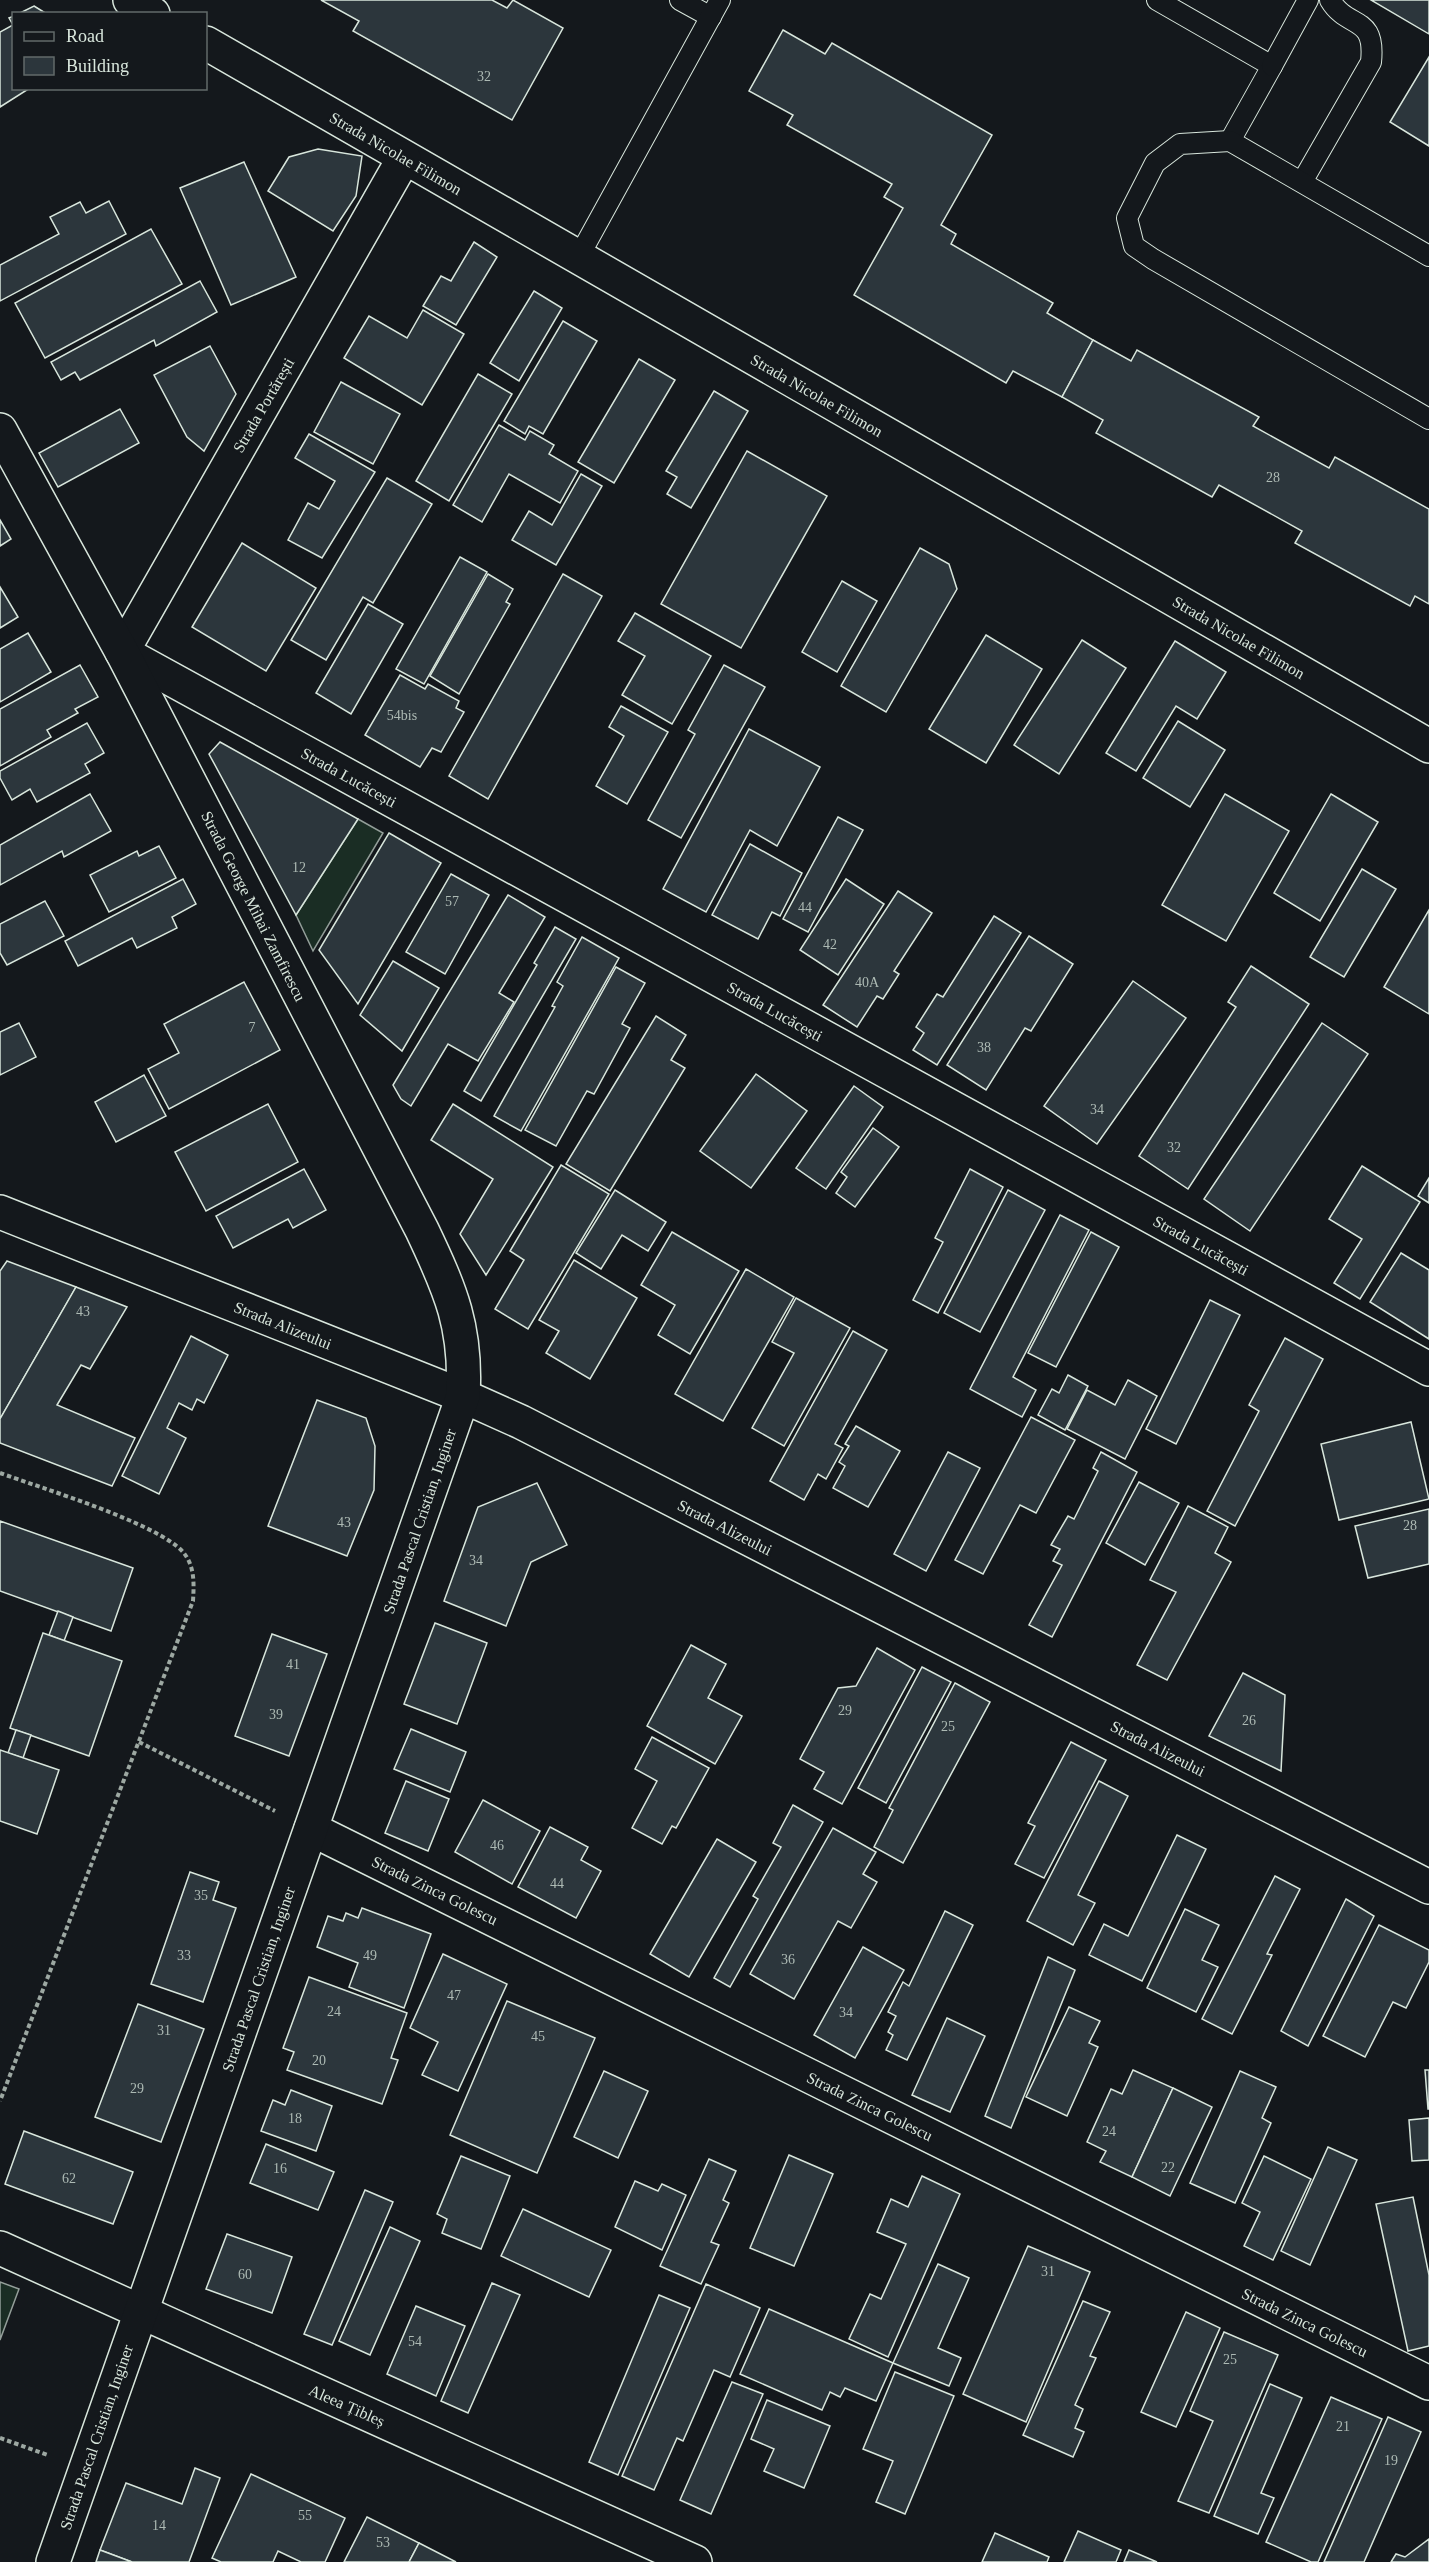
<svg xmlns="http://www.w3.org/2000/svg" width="1429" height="2562" font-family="Georgia,serif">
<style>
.green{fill:#1a2d24;stroke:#939e99;stroke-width:1.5}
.building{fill:#2c363c;stroke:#d8e6dc;stroke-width:1.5}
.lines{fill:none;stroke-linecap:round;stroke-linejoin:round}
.lane-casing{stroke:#d8e6dc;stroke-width:22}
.street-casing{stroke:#d8e6dc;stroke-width:36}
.secondary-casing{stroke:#d8e6dc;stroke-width:36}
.path{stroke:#9da8a2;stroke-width:4;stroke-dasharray:4.5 3;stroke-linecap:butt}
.lane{stroke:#14181c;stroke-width:20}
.street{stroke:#14181c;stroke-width:33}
.secondary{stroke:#14181c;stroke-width:33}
.labels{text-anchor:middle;stroke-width:4.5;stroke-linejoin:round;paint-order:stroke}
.number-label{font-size:14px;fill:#adbab4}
.street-label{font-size:16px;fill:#d8e6dc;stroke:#14181c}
</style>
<rect width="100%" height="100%" fill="#14181c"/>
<g class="green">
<polygon points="358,819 383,833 313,951 296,915"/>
<polygon points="0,2282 19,2289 0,2340"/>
</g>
<g class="building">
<polygon points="321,0 492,0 507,8 513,0 563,28 512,120 353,31 359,21"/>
<polygon points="1371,0 1429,0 1429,34"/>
<polygon points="34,6 47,14 18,14"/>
<polygon points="14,16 14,88 30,88 0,107 0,32 13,25 9,18"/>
<polygon points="783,30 825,54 832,43 992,135 941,225 956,234 951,244 1053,303 1047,313 1093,340 1062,397 1013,371 1006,383 854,295 903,208 884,197 892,184 787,125 793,115 749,91"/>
<polygon points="1429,57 1429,146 1390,122"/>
<polygon points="318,149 362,156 356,196 333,231 268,191 289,157"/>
<polygon points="244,162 296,277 231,305 180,188"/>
<polygon points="109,201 126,234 0,301 0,265 59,234 50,217 80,202 86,213"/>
<polygon points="151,229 182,284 45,358 15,303"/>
<polygon points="474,242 497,257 456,325 423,306 441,276 451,281"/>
<polygon points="200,281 217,312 156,346 154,340 80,380 75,372 61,380 51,362"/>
<polygon points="534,291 562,308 519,381 490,363"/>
<polygon points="423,310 464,334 422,405 344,358 369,316 407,338"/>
<polygon points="563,321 597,341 543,434 529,426 525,434 504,421"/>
<polygon points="1093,340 1131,361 1137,350 1259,417 1253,426 1329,468 1335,457 1429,509 1429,604 1415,596 1410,606 1295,543 1302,531 1219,485 1212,497 1096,433 1103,420 1062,397"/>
<polygon points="210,346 236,394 204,451 187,437 154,375"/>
<polygon points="639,359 675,380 614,483 578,462"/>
<polygon points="478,374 512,394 449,501 416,481"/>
<polygon points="341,382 400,414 373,464 314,432"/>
<polygon points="714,391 748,411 691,508 667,494 677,477 666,471"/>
<polygon points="120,409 139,443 58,487 39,453"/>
<polygon points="499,425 525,440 530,431 554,445 549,454 578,471 560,503 509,474 482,522 453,505"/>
<polygon points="309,434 375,472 322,558 288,540 308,503 319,509 335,481 295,458"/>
<polygon points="747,451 827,496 741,648 661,604"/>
<polygon points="581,474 602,486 556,565 512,540 529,511 552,525"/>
<polygon points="387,478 432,504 373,603 363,597 326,660 291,640"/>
<polygon points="0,520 11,539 0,546"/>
<polygon points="242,543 316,588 266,671 192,627"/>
<polygon points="920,548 949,564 957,589 886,712 841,686"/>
<polygon points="460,557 487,572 424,684 396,669"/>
<polygon points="488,574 513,589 506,602 510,604 459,694 430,676"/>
<polygon points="563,574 602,596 488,799 449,776"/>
<polygon points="842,581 877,601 837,672 802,652"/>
<polygon points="0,587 18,617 0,628"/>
<polygon points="368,604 403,624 351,714 316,693"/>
<polygon points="635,613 711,656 672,724 622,695 645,656 618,641"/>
<polygon points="28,633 51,672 0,702 0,649"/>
<polygon points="986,635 1042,669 986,763 929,729"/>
<polygon points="1082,640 1126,668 1059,774 1014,745"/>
<polygon points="1175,641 1226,672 1197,719 1176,706 1136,771 1106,753"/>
<polygon points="80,665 98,697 75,709 78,713 47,730 51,737 0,766 0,709"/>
<polygon points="724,665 765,687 681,838 648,820 695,734 688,730"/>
<polygon points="400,675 425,689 428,684 459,701 456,708 464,712 441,752 432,748 420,767 365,735"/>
<polygon points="621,706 668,732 627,804 596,786 624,736 609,727"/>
<polygon points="1178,721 1225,750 1190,807 1143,778"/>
<polygon points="87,723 104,753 85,764 90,773 37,802 30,789 12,800 0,778 0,771"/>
<polygon points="749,729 820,767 777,846 750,830 706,912 663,889"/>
<polygon points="220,742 358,819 296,915 209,754"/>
<polygon points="90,794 111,831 64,857 62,851 0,885 0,845"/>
<polygon points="1225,794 1289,831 1226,941 1162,905"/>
<polygon points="1331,794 1378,822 1320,921 1274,893"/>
<polygon points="838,817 863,830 808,932 783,919"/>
<polygon points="389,833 441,863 358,1004 319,950"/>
<polygon points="750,844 802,873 780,916 772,912 758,939 712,915"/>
<polygon points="159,846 176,878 109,912 90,875 137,851 139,856"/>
<polygon points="1362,869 1396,889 1344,977 1310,957"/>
<polygon points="451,874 489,895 445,974 406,952"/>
<polygon points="183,879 196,904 172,917 177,928 137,948 132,938 78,966 65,941"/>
<polygon points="846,879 884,904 838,975 800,950"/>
<polygon points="898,891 932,913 894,971 899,974 883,999 877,996 857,1027 823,1005"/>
<polygon points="508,895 545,917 499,993 514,1002 478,1061 448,1044 411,1106 401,1099 393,1085"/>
<polygon points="45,901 64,936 7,965 0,953 0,924"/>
<polygon points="1429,910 1429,1014 1384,987"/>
<polygon points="994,916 1021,933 937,1065 913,1050 924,1033 916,1027 937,994 943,997"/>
<polygon points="555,927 576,939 481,1101 464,1091 537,965 534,963"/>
<polygon points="1029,936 1073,964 1031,1031 1025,1028 986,1090 947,1065"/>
<polygon points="582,937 619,958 521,1131 494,1116 555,1007 552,1006 563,986 557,982"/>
<polygon points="393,961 439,988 402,1051 360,1015"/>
<polygon points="1251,966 1309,1004 1188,1189 1139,1156 1236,1007 1228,1002"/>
<polygon points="616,967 645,983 622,1024 630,1028 594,1094 587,1091 556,1146 525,1130"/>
<polygon points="1133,981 1186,1018 1097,1144 1044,1106"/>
<polygon points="244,982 280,1050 169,1109 148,1069 179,1053 164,1024"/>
<polygon points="656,1016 686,1035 671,1060 685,1068 610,1191 566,1164"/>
<polygon points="19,1023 36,1057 0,1075 0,1032"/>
<polygon points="1322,1023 1368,1054 1250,1231 1204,1199"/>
<polygon points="756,1074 807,1111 751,1188 700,1151"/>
<polygon points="144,1075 166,1116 116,1142 95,1102"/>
<polygon points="854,1086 883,1107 826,1189 796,1168"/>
<polygon points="268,1104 298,1162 206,1211 175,1152"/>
<polygon points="453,1104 553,1167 486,1275 460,1234 493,1179 431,1140"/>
<polygon points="873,1128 899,1147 855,1207 836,1193 847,1177 841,1172"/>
<polygon points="561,1165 609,1194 528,1329 495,1309 524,1260 510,1251"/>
<polygon points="1362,1166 1420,1202 1360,1299 1334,1283 1362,1239 1329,1219"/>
<polygon points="304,1169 326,1210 293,1228 288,1219 233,1248 216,1216"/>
<polygon points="970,1169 1003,1187 938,1313 913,1300 943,1242 935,1238"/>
<polygon points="1429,1178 1429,1203 1418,1196"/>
<polygon points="615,1190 666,1222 648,1251 622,1235 601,1269 576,1253"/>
<polygon points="1008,1190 1045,1210 980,1332 944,1313"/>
<polygon points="1060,1215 1089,1230 1013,1377 1036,1390 1022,1417 970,1389"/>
<polygon points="672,1232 739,1271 690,1354 658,1335 675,1305 641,1285"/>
<polygon points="1091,1232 1119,1247 1056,1367 1028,1353"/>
<polygon points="1401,1253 1429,1270 1429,1339 1370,1302"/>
<polygon points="574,1260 637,1298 590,1379 546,1353 559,1331 539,1320"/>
<polygon points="7,1261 76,1287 0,1419 0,1271"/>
<polygon points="746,1269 794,1297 723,1421 675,1394"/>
<polygon points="76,1287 127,1307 90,1369 81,1365 57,1405 135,1438 112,1486 0,1443 0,1419"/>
<polygon points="796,1298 850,1328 784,1446 752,1428 794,1353 772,1342"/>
<polygon points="1210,1300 1240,1315 1176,1444 1146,1429"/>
<polygon points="853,1331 887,1350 835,1444 843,1448 826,1479 818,1474 804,1500 770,1481"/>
<polygon points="191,1336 228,1355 204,1403 197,1399 192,1410 179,1403 167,1428 186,1438 159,1494 122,1476"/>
<polygon points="1285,1338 1323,1359 1235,1526 1207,1511 1259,1411 1249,1405"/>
<polygon points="1068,1375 1088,1386 1065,1430 1038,1415 1052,1389 1059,1393"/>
<polygon points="1128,1380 1157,1396 1125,1459 1067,1429 1087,1390 1115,1405"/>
<polygon points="317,1400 366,1418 375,1446 374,1490 347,1556 268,1526"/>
<polygon points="1031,1417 1075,1440 1036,1513 1020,1505 983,1574 955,1560"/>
<polygon points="1411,1422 1429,1499 1339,1520 1321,1444"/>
<polygon points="856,1426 900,1451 868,1507 833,1488 845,1466 839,1462 849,1446 845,1444"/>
<polygon points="948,1452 980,1468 926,1571 894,1554"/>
<polygon points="1101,1452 1137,1472 1052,1637 1029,1625 1062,1565 1053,1561 1060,1549 1051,1545 1068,1516 1074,1519 1098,1471 1093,1468"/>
<polygon points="1139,1482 1179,1503 1145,1565 1106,1543"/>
<polygon points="537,1483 567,1545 531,1562 506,1626 444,1601 478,1507"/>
<polygon points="1188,1506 1228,1527 1215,1553 1231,1562 1167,1680 1137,1665 1176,1592 1150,1580"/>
<polygon points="1429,1509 1429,1564 1368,1578 1355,1526"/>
<polygon points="0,1521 133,1568 111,1631 0,1591"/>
<polygon points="58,1611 73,1617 64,1641 49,1635"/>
<polygon points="435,1623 487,1643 457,1724 404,1704"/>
<polygon points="43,1633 122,1661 89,1756 10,1728"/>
<polygon points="272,1634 327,1654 289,1756 235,1736"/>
<polygon points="691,1645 726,1664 708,1698 742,1716 715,1764 647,1726"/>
<polygon points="877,1648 915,1670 842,1804 814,1789 824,1772 800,1759 838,1688 856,1686"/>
<polygon points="922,1667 951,1682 886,1803 858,1788"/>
<polygon points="1243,1673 1285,1695 1281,1771 1209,1736"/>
<polygon points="955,1683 990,1702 903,1863 874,1847 893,1810 889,1808"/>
<polygon points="411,1729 466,1752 450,1792 394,1769"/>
<polygon points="16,1730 31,1735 23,1758 8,1753"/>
<polygon points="652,1737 709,1768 676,1828 672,1826 662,1844 632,1828 657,1781 635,1769"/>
<polygon points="1071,1742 1106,1760 1044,1878 1015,1864 1035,1826 1028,1823"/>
<polygon points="0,1750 59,1770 37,1834 0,1821"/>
<polygon points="406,1781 449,1799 428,1851 385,1833"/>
<polygon points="1099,1781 1128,1796 1078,1895 1095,1903 1073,1945 1027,1921"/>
<polygon points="483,1800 540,1831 512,1884 455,1852"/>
<polygon points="793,1805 823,1822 730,1987 714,1978 758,1899 753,1896 781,1847 773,1843"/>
<polygon points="550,1827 588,1847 581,1860 601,1871 576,1918 518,1887"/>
<polygon points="833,1828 876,1852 863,1874 877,1882 851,1928 838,1921 794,1999 750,1974"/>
<polygon points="1177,1835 1206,1849 1142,1981 1089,1955 1104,1924 1128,1936"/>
<polygon points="717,1839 756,1862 689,1977 650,1954"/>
<polygon points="190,1872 219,1882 213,1900 236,1908 203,2002 151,1984"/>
<polygon points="1275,1876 1300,1889 1267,1954 1272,1955 1232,2034 1202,2019"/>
<polygon points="1346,1899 1374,1916 1308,2046 1281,2031"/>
<polygon points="362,1908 431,1934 404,2008 349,1987 358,1963 317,1947 328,1916 343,1921 346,1913 358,1918"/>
<polygon points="1185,1909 1219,1925 1202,1960 1218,1967 1196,2012 1147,1988"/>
<polygon points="945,1911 973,1925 907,2060 886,2050 893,2035 888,2032 896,2016 888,2012 903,1982 909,1986"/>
<polygon points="1379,1925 1429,1950 1429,1962 1406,2008 1393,2002 1365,2057 1323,2036"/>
<polygon points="863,1947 904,1970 855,2058 814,2035"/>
<polygon points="443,1954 507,1984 458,2091 422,2075 438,2042 410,2028"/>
<polygon points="1048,1957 1075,1970 1011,2128 985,2116"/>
<polygon points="309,1977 407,2013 391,2058 398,2060 382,2104 287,2070 294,2052 283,2048"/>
<polygon points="507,2001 595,2038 537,2173 450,2135"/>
<polygon points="138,2004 204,2029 161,2142 95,2117"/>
<polygon points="1069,2007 1100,2021 1089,2043 1098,2047 1067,2116 1026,2097"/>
<polygon points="947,2018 985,2036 950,2112 912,2095"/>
<polygon points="1133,2070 1173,2088 1132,2177 1100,2162 1106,2151 1087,2142 1111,2089 1122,2094"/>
<polygon points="1425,2070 1429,2070 1429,2109 1428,2109"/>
<polygon points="604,2071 648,2091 618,2158 574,2137"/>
<polygon points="1240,2071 1276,2087 1262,2118 1271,2123 1235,2203 1190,2183"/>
<polygon points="1173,2088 1212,2107 1170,2196 1132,2177"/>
<polygon points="291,2090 332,2106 316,2151 261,2131 273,2100 285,2105"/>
<polygon points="1429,2118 1429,2160 1412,2161 1409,2120"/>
<polygon points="24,2131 133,2172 113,2224 5,2184"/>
<polygon points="266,2144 334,2172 318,2210 250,2183"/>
<polygon points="1328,2147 1357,2160 1310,2265 1281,2251"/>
<polygon points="789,2155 833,2174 794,2266 750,2248"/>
<polygon points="461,2156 510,2176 481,2249 442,2233 447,2219 437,2214"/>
<polygon points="1264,2156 1311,2179 1273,2260 1244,2246 1260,2212 1242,2203"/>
<polygon points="709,2159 736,2171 723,2200 729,2203 711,2242 719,2245 701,2284 660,2266"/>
<polygon points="922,2176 960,2194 888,2357 849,2339 870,2294 881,2299 906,2244 877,2232 891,2199 908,2207"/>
<polygon points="635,2181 658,2191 662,2184 686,2195 662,2250 615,2227"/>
<polygon points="365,2190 393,2202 332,2345 304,2334"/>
<polygon points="1413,2197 1429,2275 1429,2346 1408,2351 1376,2204"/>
<polygon points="523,2209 611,2250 589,2297 501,2256"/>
<polygon points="390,2227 420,2241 370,2355 339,2341"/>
<polygon points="227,2234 292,2257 272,2313 206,2289"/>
<polygon points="1028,2246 1090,2272 1026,2422 963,2394"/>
<polygon points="938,2264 969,2278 938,2348 961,2358 949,2386 893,2363"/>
<polygon points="492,2283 520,2295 468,2413 441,2401"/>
<polygon points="706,2284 760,2308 730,2377 714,2370 683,2441 677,2438 654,2490 622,2476"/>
<polygon points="659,2295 690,2308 618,2475 589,2462"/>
<polygon points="1083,2301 1110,2312 1090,2356 1096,2358 1075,2405 1083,2409 1075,2428 1084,2432 1073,2457 1023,2435"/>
<polygon points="416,2306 465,2326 436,2396 387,2374"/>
<polygon points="769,2309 893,2363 876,2401 845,2388 840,2397 830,2392 822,2410 740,2374"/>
<polygon points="1186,2312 1220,2328 1176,2427 1141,2412"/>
<polygon points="1224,2332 1278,2355 1209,2513 1178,2501 1213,2421 1190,2411"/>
<polygon points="895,2372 954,2396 905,2514 876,2502 893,2461 863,2449"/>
<polygon points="732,2382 763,2394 711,2514 680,2500"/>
<polygon points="1270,2384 1302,2398 1261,2493 1274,2498 1258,2534 1214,2516"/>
<polygon points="1331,2397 1382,2419 1318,2562 1311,2562 1266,2542"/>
<polygon points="767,2400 830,2426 804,2488 764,2471 774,2449 751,2439"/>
<polygon points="1388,2417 1421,2432 1364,2562 1324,2562"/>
<polygon points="195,2468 220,2478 189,2562 132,2562 100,2550 126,2483 182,2504"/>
<polygon points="251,2474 345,2518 325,2562 301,2562 278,2551 273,2562 221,2562 212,2558"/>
<polygon points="367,2517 419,2543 409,2562 344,2562"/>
<polygon points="1078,2531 1121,2550 1116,2562 1064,2562"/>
<polygon points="995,2533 1049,2557 1047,2562 982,2562"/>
<polygon points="1429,2539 1429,2562 1391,2562 1396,2554 1405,2557"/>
<polygon points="419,2543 456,2562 409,2562"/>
<polygon points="100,2550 132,2562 96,2562"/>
<polygon points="1129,2550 1157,2562 1124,2562"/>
</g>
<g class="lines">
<g class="lane-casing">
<g id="lane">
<polyline points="680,0 711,17"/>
<polyline points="1157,0 1272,66 1230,141"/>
<polyline points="1272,66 1308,0"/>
<path d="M1302 182 1371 62C1376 14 1348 30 1330 0"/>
<polyline points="1429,256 1230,141 1180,144 1155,163 1127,218 1134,246 1153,259 1429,419"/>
<polyline points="578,258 720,0"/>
</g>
</g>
<g class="street-casing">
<g id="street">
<polyline points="130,0 153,14"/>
<polyline points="206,43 1429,746"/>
<polyline points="404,158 122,652 1429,1369"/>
<polyline points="0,1212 463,1396 521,1422 1429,1887"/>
<polyline points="311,1829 1429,2383"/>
<polyline points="0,2248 695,2562"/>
</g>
</g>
<g class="secondary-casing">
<path id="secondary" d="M0 430 122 652 422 1230C451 1291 467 1328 463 1396L53 2562"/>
</g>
<g class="path">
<path d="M0 1473C41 1488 157 1523 183 1552 195 1566 194 1584 193 1601L0 2101"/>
<polyline points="139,1742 275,1811"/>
<polyline points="0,2438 48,2455"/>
</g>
<use href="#lane" class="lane"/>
<use href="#street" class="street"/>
<use href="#secondary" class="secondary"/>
</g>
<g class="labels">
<g class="number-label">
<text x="484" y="81">32</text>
<text x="1273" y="482">28</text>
<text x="402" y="720">54bis</text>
<text x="299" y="872">12</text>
<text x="452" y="906">57</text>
<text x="805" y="912">44</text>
<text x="830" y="949">42</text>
<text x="867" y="987">40A</text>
<text x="252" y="1032">7</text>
<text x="984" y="1052">38</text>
<text x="1097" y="1114">34</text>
<text x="1174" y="1152">32</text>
<text x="83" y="1316">43</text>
<text x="344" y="1527">43</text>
<text x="1410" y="1530">28</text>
<text x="476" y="1565">34</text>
<text x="293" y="1669">41</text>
<text x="845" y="1715">29</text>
<text x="276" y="1719">39</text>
<text x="1249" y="1725">26</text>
<text x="948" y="1731">25</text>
<text x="497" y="1850">46</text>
<text x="557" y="1888">44</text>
<text x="201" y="1900">35</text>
<text x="184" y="1960">33</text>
<text x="370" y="1960">49</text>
<text x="788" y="1964">36</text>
<text x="454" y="2000">47</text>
<text x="334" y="2016">24</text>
<text x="846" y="2017">34</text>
<text x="164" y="2035">31</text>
<text x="538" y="2041">45</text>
<text x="319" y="2065">20</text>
<text x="137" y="2093">29</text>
<text x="295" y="2123">18</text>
<text x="1109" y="2136">24</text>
<text x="1168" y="2172">22</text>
<text x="280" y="2173">16</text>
<text x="69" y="2183">62</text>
<text x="1048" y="2276">31</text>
<text x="245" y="2279">60</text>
<text x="415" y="2346">54</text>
<text x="1230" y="2364">25</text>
<text x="1343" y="2431">21</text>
<text x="1391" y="2465">19</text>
<text x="305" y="2520">55</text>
<text x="159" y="2530">14</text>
<text x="383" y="2547">53</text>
</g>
<g class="street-label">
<text transform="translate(396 153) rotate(30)" y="6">Strada Nicolae Filimon</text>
<text transform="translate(817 395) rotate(30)" y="6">Strada Nicolae Filimon</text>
<text transform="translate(263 405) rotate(-60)" y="6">Strada Portărești</text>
<text transform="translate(1239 637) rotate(30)" y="6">Strada Nicolae Filimon</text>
<text transform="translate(349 777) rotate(29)" y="6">Strada Lucăcești</text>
<text transform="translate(254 906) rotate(63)" y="6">Strada George Mihai Zamfirescu</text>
<text transform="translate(775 1011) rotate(29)" y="6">Strada Lucăcești</text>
<text transform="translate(1201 1245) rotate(29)" y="6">Strada Lucăcești</text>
<text transform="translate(283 1325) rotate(22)" y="6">Strada Alizeului</text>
<text transform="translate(419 1521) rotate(-71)" y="6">Strada Pascal Cristian, Inginer</text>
<text transform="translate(725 1527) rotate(27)" y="6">Strada Alizeului</text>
<text transform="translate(1158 1748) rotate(27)" y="6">Strada Alizeului</text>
<text transform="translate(435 1890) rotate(26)" y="6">Strada Zinca Golescu</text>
<text transform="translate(258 1979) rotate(-71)" y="6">Strada Pascal Cristian, Inginer</text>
<text transform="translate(870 2106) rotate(26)" y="6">Strada Zinca Golescu</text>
<text transform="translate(1305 2322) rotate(26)" y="6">Strada Zinca Golescu</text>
<text transform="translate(347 2405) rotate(24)" y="6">Aleea Țibleș</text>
<text transform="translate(96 2437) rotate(-71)" y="6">Strada Pascal Cristian, Inginer</text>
</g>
</g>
<rect x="12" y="12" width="195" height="78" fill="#14181c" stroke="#626a69" stroke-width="1.5"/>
<rect x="24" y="32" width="30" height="9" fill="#14181c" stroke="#626a69" stroke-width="1.5"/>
<text x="66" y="42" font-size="18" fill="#d8e6dc">Road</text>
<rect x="24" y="57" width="30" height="18" fill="#2c363c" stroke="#626a69" stroke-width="1.5"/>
<text x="66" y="72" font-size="18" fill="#d8e6dc">Building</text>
</svg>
